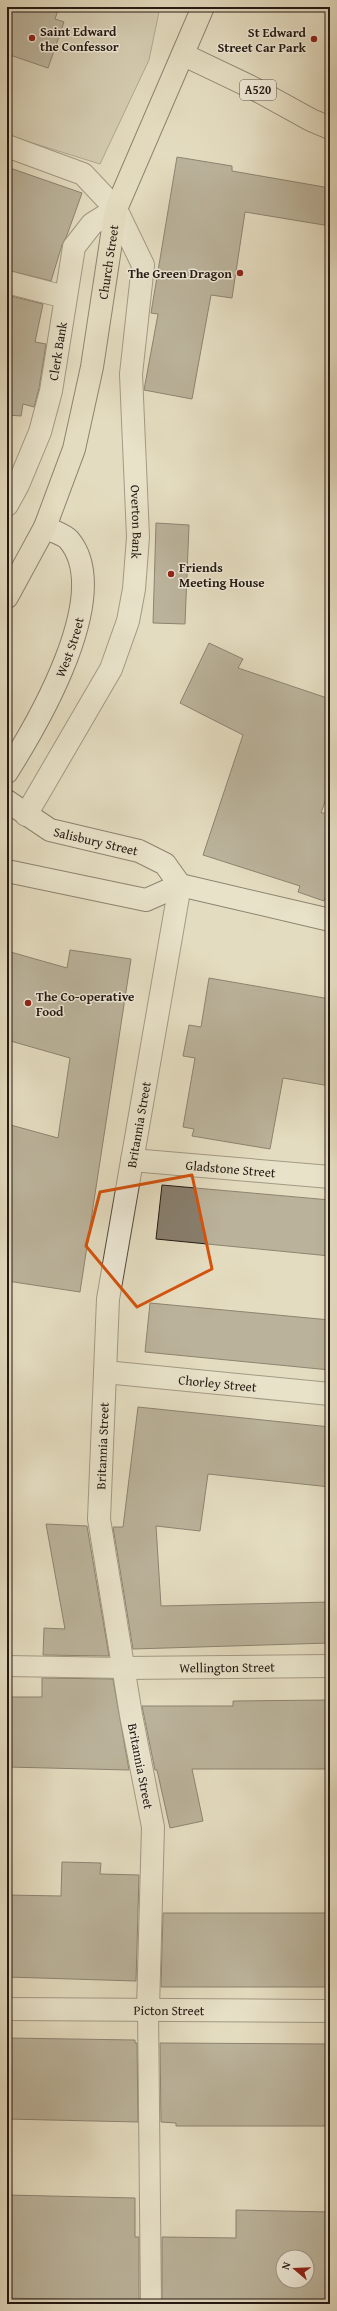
<svg xmlns="http://www.w3.org/2000/svg" width="337" height="2311" font-family="'Gentium Book Plus',serif">
<style>
.green{fill:#c3bba3;stroke:#746a5b}
.building{fill:#887e6d;stroke:#241913;fill-rule:evenodd}
.lines{fill:none;stroke-linecap:round;stroke-linejoin:round}
.lane-casing{stroke:#544a3e;stroke-width:22}
.street-casing{stroke:#544a3e;stroke-width:24}
.secondary-casing{stroke:#241913;stroke-width:24}
.highway-casing{stroke:#241913;stroke-width:24}
.lane{stroke:#ede8d6;stroke-width:20}
.street{stroke:#ede8d6;stroke-width:22}
.secondary{stroke:#ede8d6;stroke-width:22}
.highway{stroke:#e4dcc0;stroke-width:22}
.marked{fill:none;stroke:#d4530d;stroke-width:3;stroke-linejoin:round}
.poi-dot{fill:#8f2418;stroke:#ede8d6;stroke-width:1.5}
.labels{text-anchor:middle;stroke-width:3;stroke-linejoin:round;paint-order:stroke}
.shield{fill:#ede8d6;stroke:#60574e;stroke-width:1}
.shield-label{font-size:12px;font-weight:bold;fill:#241913}
.poi-label{font-size:13px;font-weight:bold;fill:#241913;stroke:#ede8d6;text-anchor:start}
.street-label{font-size:13px;fill:#241913;stroke:#ede8d6}
</style>
<rect width="100%" height="100%" fill="#e4dcc0"/>
<filter id="stains"><feTurbulence type="fractalNoise" baseFrequency=".005" numOctaves="4"/><feColorMatrix values="0 0 0 0 .2 0 0 0 0 .09 0 0 0 0 .02 0 0 0 .5 -.17"/></filter>
<radialGradient id="worn" r=".72"><stop offset=".6" stop-color="#630" stop-opacity="0"/><stop offset="1" stop-color="#630" stop-opacity=".3"/></radialGradient>
<polygon class="green" points="7,7 160,7 149,60 100,164 7,135"/>
<g class="building">
<polygon points="7,7 59,7 55,19 64,22 48,68 7,54"/>
<polygon points="177,157 232,166 232,171 330,188 330,226 245,212 232,298 211,295 192,399 144,390 158,314 151,313"/>
<polygon points="7,167 82,193 67,235 62,245 51,281 7,270"/>
<polygon points="7,295 43,304 35,342 46,344 39,388 34,407 23,404 21,416 7,415"/>
<polygon points="156,523 189,525 185,624 153,623"/>
<polygon points="209,643 243,659 238,668 330,699 330,787 321,813 330,813 330,896 326,895 324,901 298,892 300,886 203,855 243,735 180,703"/>
<polygon points="70,950 131,959 80,1292 7,1281 7,1124 58,1138 70,1058 7,1040 7,951 67,968"/>
<polygon points="209,978 330,999 330,1086 283,1078 270,1149 192,1136 194,1129 183,1127 195,1058 183,1056 189,1025 201,1027"/>
<polygon points="162,1185 330,1200 330,1256 156,1239"/>
<polygon points="150,1303 330,1320 330,1370 145,1352"/>
<polygon points="138,1407 330,1427 330,1487 208,1474 200,1531 156,1526 161,1606 330,1602 330,1643 133,1649 113,1527 123,1527"/>
<polygon points="46,1524 87,1526 109,1656 43,1655 44,1628 65,1629"/>
<polygon points="42,1678 113,1679 129,1770 7,1767 7,1697 42,1697"/>
<polygon points="330,1700 330,1769 192,1769 203,1821 170,1828 157,1770 155,1770 142,1706 233,1706 233,1701"/>
<polygon points="62,1862 101,1863 100,1874 139,1875 136,1981 7,1977 7,1895 61,1896"/>
<polygon points="163,1913 330,1913 330,1987 161,1987"/>
<polygon points="7,2038 135,2040 135,2043 137,2043 138,2122 7,2119"/>
<polygon points="160,2043 330,2044 330,2126 176,2126 176,2123 161,2122"/>
<polygon points="7,2195 135,2198 135,2237 139,2237 139,2301 7,2298"/>
<path d="M236 2210 330 2212V2304H162V2237L236 2238ZM283 2257H307V2281H283Z"/>
</g>
<g class="lines">
<g class="lane-casing">
<g id="lane">
<polyline points="7,1666 124,1668"/>
<polyline points="148,2009 151,2304"/>
</g>
</g>
<g class="street-casing">
<g id="street">
<path id="s1" d="M7 146 83 174 116 209 143 265 131 374 138 537 134 589 128 621 111 669 26 815"/>
<polyline points="7,282 65,297"/>
<path id="s2" d="M7 505 18 485 40 432 51 391 74 247 92 224 116 209"/>
<path id="s3" d="M132 1160 330 1177"/>
<path id="s4" d="M105 1372 330 1394"/>
<path id="s5" d="M124 1668 330 1666"/>
<path id="s6" d="M7 2009 330 2011"/>
<path id="s7" d="M148 2009 153 1827 131 1715 99 1519 108 1299 180 885"/>
</g>
</g>
<g class="secondary-casing">
<g id="secondary">
<path id="s8" d="M7 772C38 723 114 594 69 540 64 534 51 531 45 527"/>
<path id="s9" d="M7 801 50 830 139 851 165 864 180 885"/>
<polyline points="7,871 146,900 180,885 330,920"/>
</g>
</g>
<g class="highway-casing">
<g id="highway">
<polyline points="184,55 251,87 311,120 330,128"/>
<path id="s10" d="M7 597 45 527 74 449 92 367 116 209 203 7"/>
</g>
</g>
<use href="#lane" class="lane"/>
<use href="#street" class="street"/>
<use href="#secondary" class="secondary"/>
<use href="#highway" class="highway"/>
</g>
<path d="M0 0H337V2311H0ZM192 1175 212 1269 137 1307 86 1246 100 1192Z" fill="#e4dcc0" fill-opacity=".55" fill-rule="evenodd"/>
<path class="marked" d="M192 1175 212 1269 137 1307 86 1246 100 1192Z"/>
<g class="poi-dot">
<circle cx="32" cy="38" r="4"/>
<circle cx="314" cy="39" r="4"/>
<circle cx="240" cy="273" r="4"/>
<circle cx="171" cy="574" r="4"/>
<circle cx="28" cy="1003" r="4"/>
</g>
<g class="labels">
<rect class="shield" x="240" y="80" width="36" height="20" rx="3"/>
<g class="shield-label">
<text x="258" y="94">A520</text>
</g>
<g class="poi-label">
<text x="40" y="36">Saint Edward<tspan x="40" dy="15">the Confessor</tspan></text>
<text x="306" y="37" text-anchor="end">St Edward<tspan x="306" dy="15">Street Car Park</tspan></text>
<text x="232" y="278" text-anchor="end">The Green Dragon</text>
<text x="179" y="572">Friends<tspan x="179" dy="15">Meeting House</tspan></text>
<text x="36" y="1001">The Co-operative<tspan x="36" dy="15">Food</tspan></text>
</g>
<g class="street-label">
<text dy="5" stroke="none"><textPath href="#s10" startOffset="353">Church Street</textPath></text>
<text dy="5" stroke="none"><textPath href="#s2" startOffset="163">Clerk Bank</textPath></text>
<text dy="5" stroke="none"><textPath href="#s1" startOffset="449">Overton Bank</textPath></text>
<text dy="5" stroke="none"><textPath href="#s8" startOffset="140">West Street</textPath></text>
<text dy="5" stroke="none"><textPath href="#s9" startOffset="99">Salisbury Street</textPath></text>
<text dy="5" stroke="none"><textPath href="#s7" startOffset="892">Britannia Street</textPath></text>
<text dy="5" stroke="none"><textPath href="#s3" startOffset="99">Gladstone Street</textPath></text>
<text dy="5" stroke="none"><textPath href="#s4" startOffset="113">Chorley Street</textPath></text>
<text dy="5" stroke="none"><textPath href="#s7" startOffset="568">Britannia Street</textPath></text>
<text dy="5" stroke="none"><textPath href="#s5" startOffset="103">Wellington Street</textPath></text>
<text transform="translate(141 1766) rotate(79)" y="5">Britannia Street</text>
<text dy="5" stroke="none"><textPath href="#s6" startOffset="162">Picton Street</textPath></text>
</g>
</g>
<rect width="337" height="2311" fill="none" stroke="#e4dcc0" stroke-width="24"/>
<rect x="8" y="8" width="321" height="2295" fill="none" stroke="#241913" stroke-width="2"/>
<rect x="12" y="12" width="313" height="2287" fill="none" stroke="#241913"/>
<g transform="translate(295 2269) rotate(289)"><circle r="19" fill="#ede8d6" stroke="#9d9588"/>
<path d="M0-3L7 15L0 10L-7 15Z" fill="#8f2418"/>
<text y="-6" font-size="11" font-weight="bold" text-anchor="middle" fill="#241913">N</text>
</g>
<rect width="100%" height="100%" filter="url(#stains)"/>
<rect width="100%" height="100%" fill="url(#worn)"/>
</svg>
